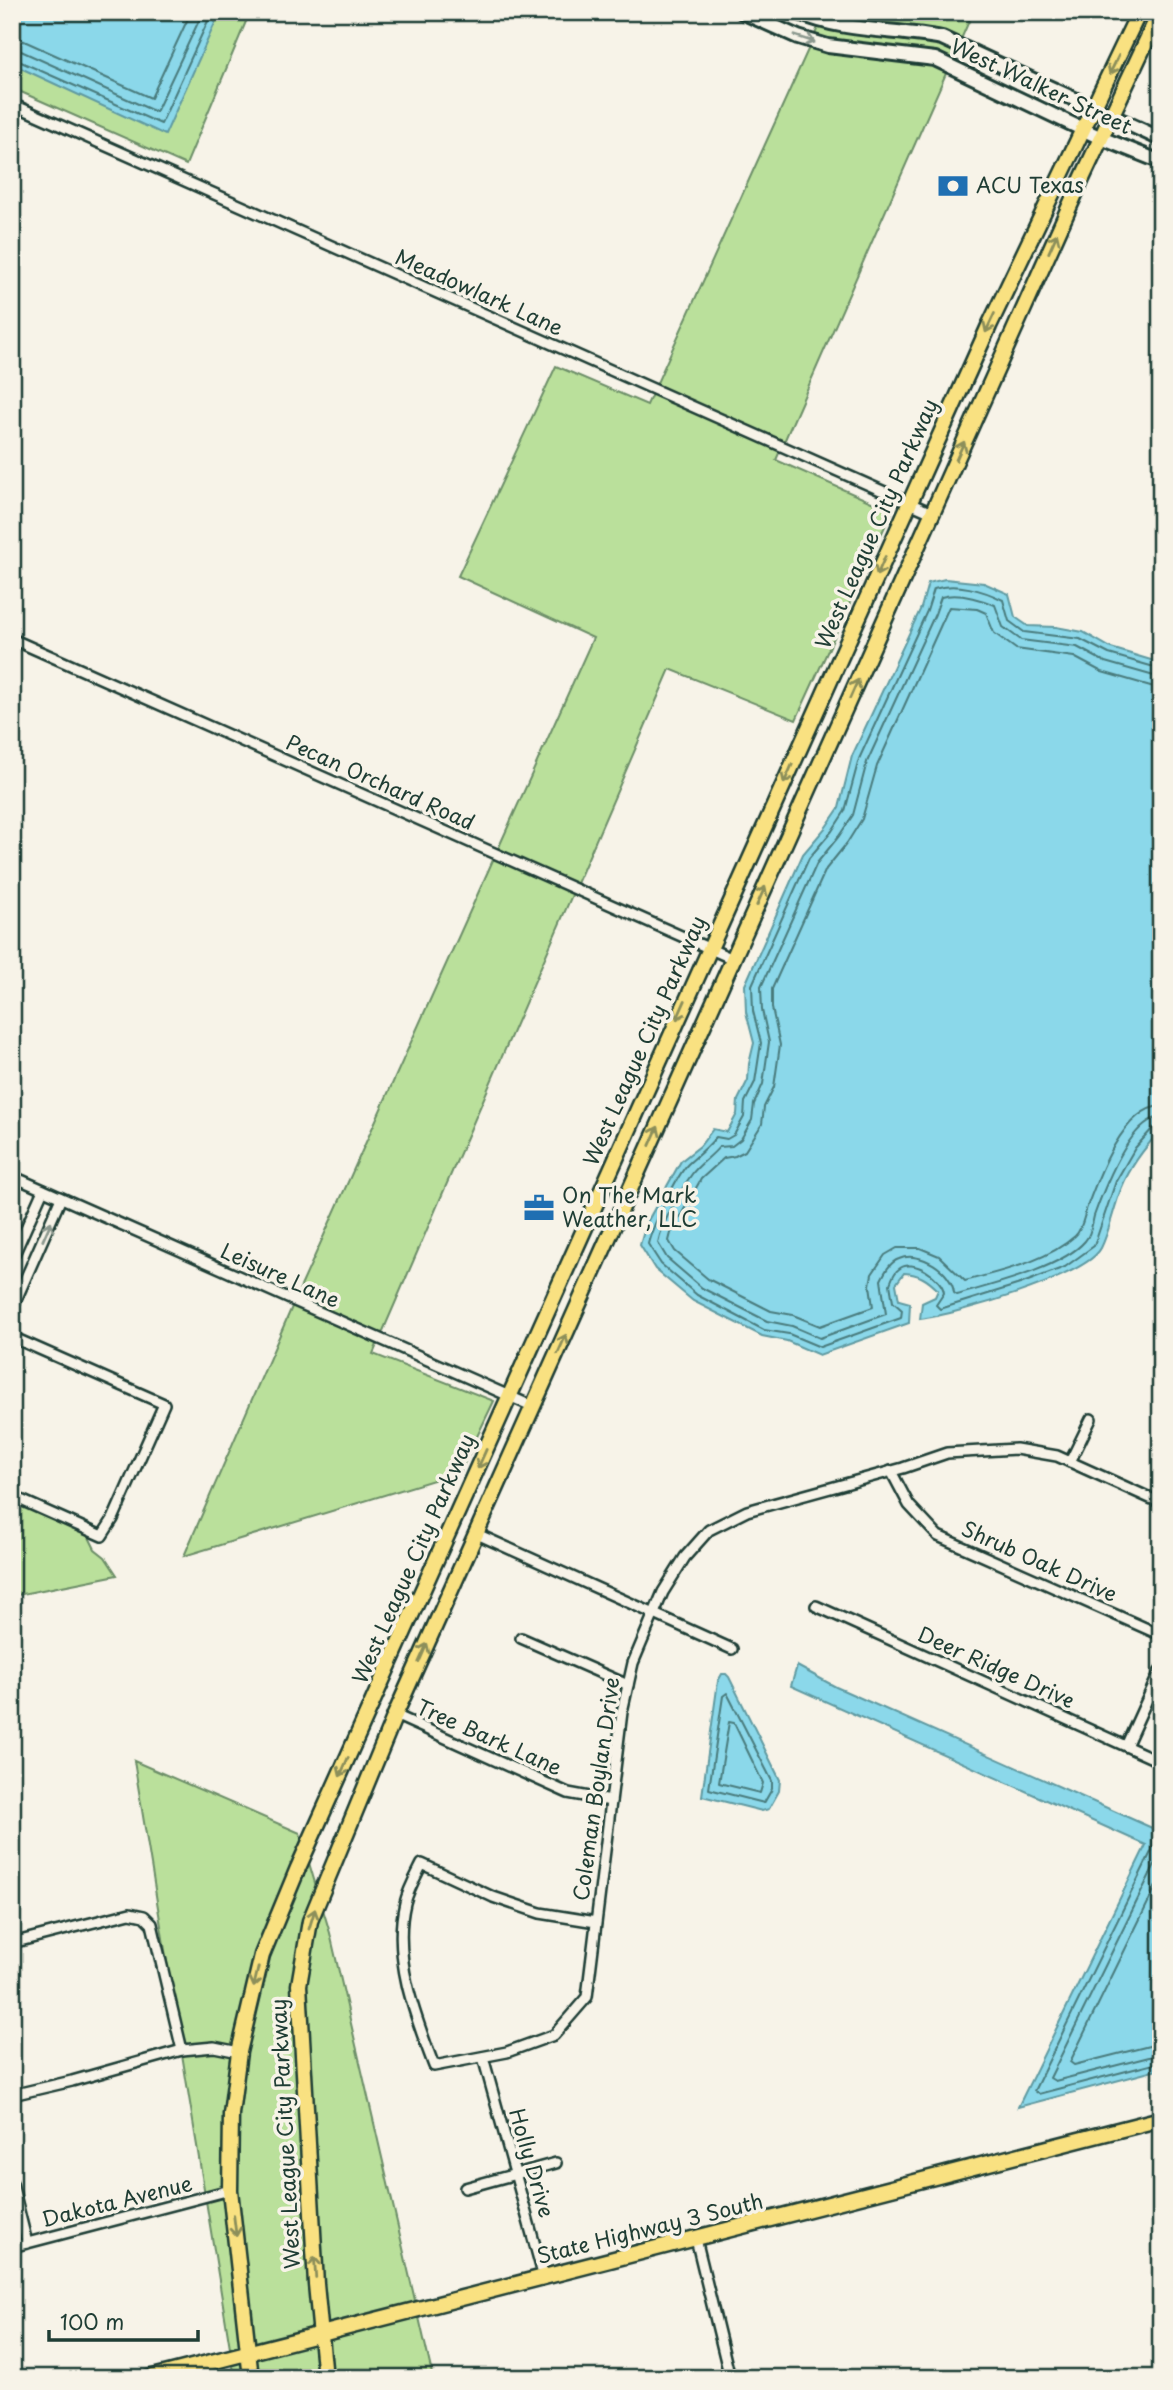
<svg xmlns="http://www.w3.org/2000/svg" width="1173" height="2390" font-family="'Playpen Sans',sans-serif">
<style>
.green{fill:#bae09b;stroke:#6c8e68;stroke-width:2}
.water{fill:#8bd8ea;stroke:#609aa1;stroke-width:2}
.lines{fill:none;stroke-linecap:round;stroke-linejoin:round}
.shore{stroke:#4a7b7d;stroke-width:2}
.street-casing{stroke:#1f3d34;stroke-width:14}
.secondary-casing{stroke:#1f3d34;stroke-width:18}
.primary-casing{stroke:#1f3d34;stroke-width:19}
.street{stroke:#f7f3e8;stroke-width:9}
.secondary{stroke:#f7f3e8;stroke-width:12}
.primary{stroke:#f9e181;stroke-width:14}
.oneway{stroke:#8b988e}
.oneway2{stroke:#8c8f5a}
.labels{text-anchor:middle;stroke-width:7;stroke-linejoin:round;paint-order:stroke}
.street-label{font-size:21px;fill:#1f3d34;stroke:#f7f3e8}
.poi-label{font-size:21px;fill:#1f3d34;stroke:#f7f3e8;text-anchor:start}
</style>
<rect width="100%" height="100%" fill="#f7f3e8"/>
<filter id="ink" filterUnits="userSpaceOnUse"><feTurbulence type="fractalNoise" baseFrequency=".0143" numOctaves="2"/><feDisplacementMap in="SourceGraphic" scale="14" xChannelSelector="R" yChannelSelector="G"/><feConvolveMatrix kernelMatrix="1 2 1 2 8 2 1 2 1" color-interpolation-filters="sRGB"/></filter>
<g filter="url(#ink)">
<g class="green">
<polygon points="12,12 250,12 186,165 12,88"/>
<polygon points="825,12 973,12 776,460 892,511 796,720 670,669 373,1354 494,1401 460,1472 184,1556 298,1293 593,638 458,576 556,366 647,405"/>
<polygon points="12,1502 83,1533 89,1537 95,1549 105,1557 117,1575 12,1596"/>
<polygon points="134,1761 300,1833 330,1933 433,2378 235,2378"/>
</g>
<g class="water">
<polygon points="12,12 220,12 165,135 12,64"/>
<path d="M945 579 984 583 1009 594 1015 617 1028 626 1056 627 1083 632 1111 648 1161 663V1130C1145 1147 1131 1165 1122 1187 1114 1206 1110 1230 1101 1248 1086 1277 954 1315 920 1319L922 1303 935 1297 938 1290C927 1279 919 1274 904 1273L896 1284 899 1300 910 1303 909 1323 819 1355 787 1341 762 1336 693 1301 655 1269 640 1245 646 1224 681 1161 700 1146 713 1129 727 1132 737 1114 738 1100 748 1080 749 1064 754 1043 746 1012 745 985 803 854 826 827 839 808 852 756 921 608 928 583Z"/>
<polygon points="797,1666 836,1687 1161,1832 1161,2069 1018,2107 1146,1845 791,1686"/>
<polygon points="722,1674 726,1674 729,1677 780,1780 779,1791 769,1809 762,1811 702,1796 718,1681"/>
</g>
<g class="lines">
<g class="shore">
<polyline points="12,39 24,41 151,98 191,12"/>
<polyline points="12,50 21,51 156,112 203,12"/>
<polyline points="12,58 161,124 212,12"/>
<path d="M1161 669 1109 654 1080 639 1024 632 1009 621 1003 600C983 590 956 582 934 589L927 611 859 759 845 811 832 831 809 858 752 985 753 1011 761 1043 755 1082 745 1102 744 1117 734 1135 727 1139 716 1137C707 1148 698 1155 688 1164 677 1175 651 1229 648 1244L661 1264 697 1295 764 1330 789 1334 820 1347 901 1318 902 1310 893 1302 890 1284C892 1279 894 1272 899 1269 912 1257 943 1278 944 1293L936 1305 940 1309 1020 1284 1065 1267 1094 1246 1116 1181 1135 1148 1153 1128 1161 1126"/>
<path d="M1161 678 1105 662 1077 647 1021 640 1003 627 995 605C980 599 957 592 941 597L935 614 867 762 853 815 839 836 817 863 761 987 762 1010 769 1042 763 1084 754 1104 752 1120 741 1139 732 1146 719 1147C711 1157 699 1164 692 1174 681 1189 661 1225 658 1243L667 1258 702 1288 767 1321 792 1326 820 1338 886 1314 881 1280C885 1272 890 1262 899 1259 920 1250 952 1271 954 1293L957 1295C991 1285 1062 1268 1085 1241 1091 1235 1092 1224 1094 1216 1103 1191 1130 1119 1161 1117"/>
<path d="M1161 689 1102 672 1074 657 1016 649 994 633 986 613 977 609 949 607 877 766 862 819 847 843 826 869 772 989V1008L780 1045 774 1087 764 1107 762 1124 745 1151 735 1156 724 1158 701 1179 671 1233 669 1241 675 1251 708 1279 771 1311 793 1315 820 1326 873 1307 870 1285 872 1274 885 1255 897 1248H920L939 1256 965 1281C1001 1271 1046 1262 1075 1236 1082 1230 1084 1216 1087 1207 1098 1177 1123 1108 1161 1106"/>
<polygon points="727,1693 772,1781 772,1789 764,1803 709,1789 723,1696"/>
<polygon points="729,1722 734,1723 763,1783 760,1793 719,1783"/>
<polyline points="1161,1838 1153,1840 1152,1850 1034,2091 1038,2094 1161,2062"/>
<polyline points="1161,1852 1050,2078 1055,2081 1161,2054"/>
<polyline points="1161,1876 1070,2062 1074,2065 1161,2043"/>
</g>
<g class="street-casing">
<g id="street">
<polyline points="12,104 932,513"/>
<polyline points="12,639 733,959"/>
<polyline points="12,1176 534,1407"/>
<polyline points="12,1259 43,1190"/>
<polyline points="12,1309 61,1198"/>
<polyline points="12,1337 164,1404 113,1519 102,1536 12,1496"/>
<polyline points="1070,1462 1091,1419"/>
<polyline points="891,1471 909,1505 938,1536 1161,1635"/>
<polyline points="477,1534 732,1649"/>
<polyline points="816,1606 1161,1762"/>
<polyline points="521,1638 628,1685"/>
<polyline points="395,1715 568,1793 611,1801"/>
<polyline points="1126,1746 1161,1669"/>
<path d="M596 1922 540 1913 493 1897 422 1864C416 1876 408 1890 405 1903 392 1957 415 2016 434 2066L507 2052 554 2035 587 1997 622 1712 633 1663 663 1592 685 1557 709 1530 747 1511 903 1468 947 1453 1016 1449 1057 1456 1161 1503"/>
<polyline points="12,1943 130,1913 144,1916 152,1924 182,2050"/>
<polyline points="483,2057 544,2278"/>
<polyline points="12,2095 72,2081 182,2050 214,2047 239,2052"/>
<polyline points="12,2183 27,2243"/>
<polyline points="465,2188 556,2163"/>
<polyline points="696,2239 730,2378"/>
<polyline points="12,2247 230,2190"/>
</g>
</g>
<g class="secondary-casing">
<g id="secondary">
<polyline points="742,12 798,37 828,46 935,59 1101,138 1161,162"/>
<path d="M797 12C842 32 894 29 942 38L1161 139"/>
</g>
</g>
<g class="primary-casing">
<g id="primary">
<polyline points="149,2378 1161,2119"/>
<polyline points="251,2378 230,2190 231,2114 239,2052 262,1955 298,1868 989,326 1139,12"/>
<polyline points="325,2378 316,2284 299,1985 310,1921 395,1715 1080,183 1160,12"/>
</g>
</g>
<use href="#street" class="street"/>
<use href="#secondary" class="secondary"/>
<use href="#primary" class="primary"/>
</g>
<defs><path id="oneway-shaft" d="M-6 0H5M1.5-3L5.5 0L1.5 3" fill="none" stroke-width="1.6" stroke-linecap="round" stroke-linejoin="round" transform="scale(1.75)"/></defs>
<g class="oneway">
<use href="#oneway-shaft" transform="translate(805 39) rotate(18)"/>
<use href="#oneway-shaft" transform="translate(47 1231) rotate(-66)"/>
</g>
<g class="oneway2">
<use href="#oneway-shaft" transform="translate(1114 65) rotate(116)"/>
<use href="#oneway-shaft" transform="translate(1053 243) rotate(-66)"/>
<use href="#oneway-shaft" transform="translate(990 323) rotate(115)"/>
<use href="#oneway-shaft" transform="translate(960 451) rotate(-66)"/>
<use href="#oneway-shaft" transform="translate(881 566) rotate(114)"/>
<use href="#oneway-shaft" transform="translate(854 689) rotate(-66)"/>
<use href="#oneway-shaft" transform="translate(788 774) rotate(114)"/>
<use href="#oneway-shaft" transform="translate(761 896) rotate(-66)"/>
<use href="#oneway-shaft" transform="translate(681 1010) rotate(114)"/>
<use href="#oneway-shaft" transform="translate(654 1136) rotate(-66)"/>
<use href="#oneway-shaft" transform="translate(562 1344) rotate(-66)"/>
<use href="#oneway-shaft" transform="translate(482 1459) rotate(114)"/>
<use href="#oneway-shaft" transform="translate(423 1653) rotate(-66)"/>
<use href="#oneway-shaft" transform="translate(344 1767) rotate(114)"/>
<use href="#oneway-shaft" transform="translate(312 1919) rotate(-73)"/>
<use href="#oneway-shaft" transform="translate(256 1977) rotate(103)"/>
<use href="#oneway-shaft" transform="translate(235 2226) rotate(83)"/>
<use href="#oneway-shaft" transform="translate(315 2267) rotate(-94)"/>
</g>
</g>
<defs>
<g id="bank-bare" transform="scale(2.415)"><path d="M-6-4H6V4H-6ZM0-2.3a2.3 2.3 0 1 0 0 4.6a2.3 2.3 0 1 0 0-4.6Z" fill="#1f6fb2" stroke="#f7f3e8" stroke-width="2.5" paint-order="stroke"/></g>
<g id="office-bare" transform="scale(2.415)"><path d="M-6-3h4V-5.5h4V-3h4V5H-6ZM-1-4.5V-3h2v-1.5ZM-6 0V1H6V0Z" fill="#1f6fb2" stroke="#f7f3e8" stroke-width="2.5" paint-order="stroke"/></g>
</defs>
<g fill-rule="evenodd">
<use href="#bank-bare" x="953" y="186"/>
<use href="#office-bare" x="539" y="1208"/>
</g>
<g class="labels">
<g class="street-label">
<text transform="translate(1041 87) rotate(25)" y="7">West Walker Street</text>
<text transform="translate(479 293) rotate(24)" y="7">Meadowlark Lane</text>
<text transform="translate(877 524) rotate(-66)" y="7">West League City Parkway</text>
<text transform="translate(380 783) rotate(24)" y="7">Pecan Orchard Road</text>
<text transform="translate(645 1041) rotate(-66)" y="7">West League City Parkway</text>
<text transform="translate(280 1276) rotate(24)" y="7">Leisure Lane</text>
<text transform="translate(414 1559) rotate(-66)" y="7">West League City Parkway</text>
<text transform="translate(1039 1562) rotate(24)" y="7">Shrub Oak Drive</text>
<text transform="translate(996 1668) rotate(24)" y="7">Deer Ridge Drive</text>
<text transform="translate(489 1738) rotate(24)" y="7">Tree Bark Lane</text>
<text transform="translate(597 1789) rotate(-82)" y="7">Coleman Boylan Drive</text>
<text transform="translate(286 2134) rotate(-93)" y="7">West League City Parkway</text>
<text transform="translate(531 2163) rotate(74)" y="7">Holly Drive</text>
<text transform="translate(117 2202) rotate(-14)" y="7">Dakota Avenue</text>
<text transform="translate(650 2229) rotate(-14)" y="7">State Highway 3 South</text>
</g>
<g class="poi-label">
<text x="976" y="193">ACU Texas</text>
<text x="562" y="1203">On The Mark<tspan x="562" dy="24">Weather, LLC</tspan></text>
</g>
</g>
<rect width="1173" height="2390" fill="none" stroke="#f7f3e8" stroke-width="42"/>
<rect x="21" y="21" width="1131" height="2348" fill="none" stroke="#1f3d34" stroke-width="2.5" filter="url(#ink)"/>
<path d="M49 2330v10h149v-10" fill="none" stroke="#1f3d34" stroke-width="3.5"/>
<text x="60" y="2330" font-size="21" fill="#1f3d34" stroke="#f7f3e8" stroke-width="5" paint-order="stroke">100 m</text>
</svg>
